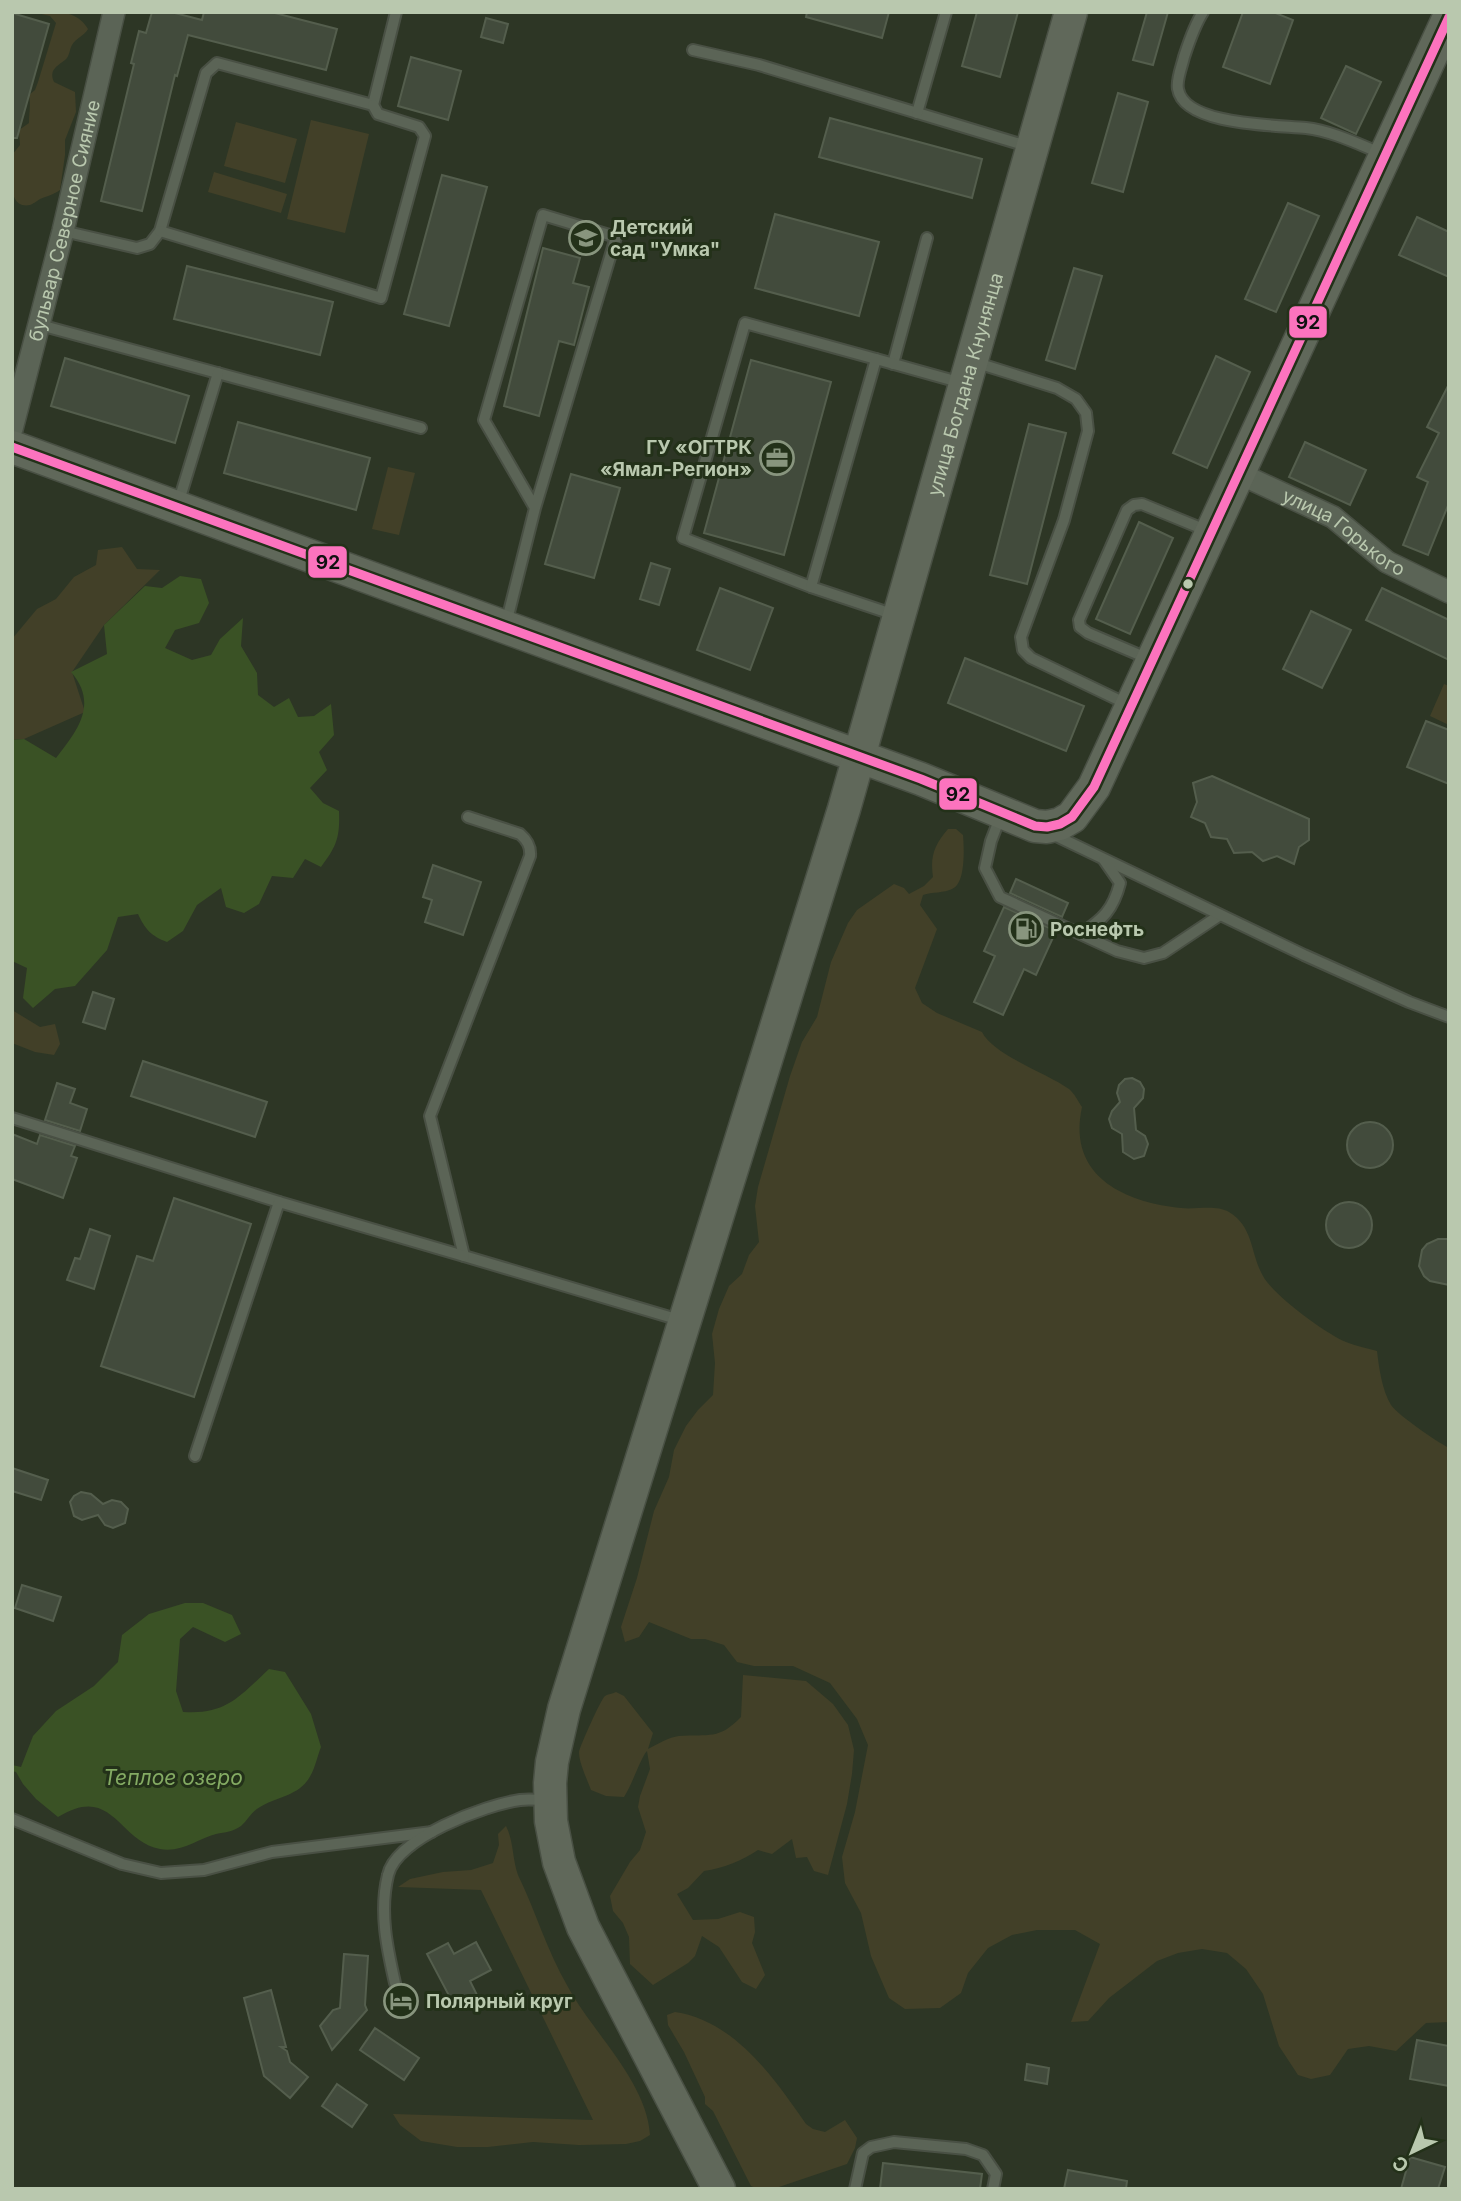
<svg xmlns="http://www.w3.org/2000/svg" width="1461" height="2201" font-family="Inter,sans-serif">
<style>
.green{fill:#424028}
.water{fill:#3a5225}
.building{fill:#424b3c;stroke:#545e4d;stroke-width:2}
.lines{fill:none;stroke-linecap:round;stroke-linejoin:round}
.lane-casing{stroke:#495044;stroke-width:14}
.street-casing{stroke:#495044;stroke-width:24}
.secondary-casing{stroke:#495044;stroke-width:35}
.lane{stroke:#5b6456;stroke-width:10}
.street{stroke:#5b6456;stroke-width:21}
.secondary{stroke:#60685a;stroke-width:32}
.bus-1-casing{stroke:#233119;stroke-width:14}
.bus-1{stroke:#fc73be;stroke-width:9}
.bus-dot{fill:#b9c8ae;stroke:#233119;stroke-width:2.5}
.labels{text-anchor:middle;stroke-width:6;stroke-linejoin:round;paint-order:stroke}
.street-label{font-size:19px;fill:#b9c8ae;stroke:#233119}
.poi-label{font-size:19px;font-weight:bold;fill:#b9c8ae;stroke:#233119;text-anchor:start}
.water-label{font-size:21px;font-style:italic;fill:#84ab63;stroke:#233119}
.line-badge{stroke:#233119;stroke-width:2.5}
.pale-badge-label{font-size:19px;text-anchor:middle;font-weight:bold;fill:#111}
</style>
<rect width="100%" height="100%" fill="#2d3625"/>
<g class="green">
<path d="M33 12C55 12 76 9 88 29 84 36 76 38 72 45 69 50 70 56 65 60 56 67 49 70 54 82L75 92 76 112 65 140V155L60 190C53 195 47 196 40 199 39 200 31 205 30 205 4 210 14 168 12 155L20 145 19 130 29 123C29 113 31 105 29 95L35 90 38 82 56 23 50 16Z"/>
<polygon points="311,120 369,134 345,233 287,219"/>
<polygon points="236,122 297,139 285,183 224,166"/>
<polygon points="214,172 287,194 281,213 208,192"/>
<polygon points="388,467 415,473 399,535 372,529"/>
<polygon points="122,547 137,569 160,570 104,625 72,672 85,712 24,739 12,740 12,639 37,609 56,599 74,577 96,565 98,550"/>
<polygon points="1444,684 1449,686 1449,725 1430,716"/>
<path d="M948 829H956L963 835C964 847 966 884 952 889 944 893 932 892 923 895L920 905 937 929 915 988 922 1003 937 1013 982 1032C993 1055 1049 1074 1069 1089 1074 1093 1078 1101 1082 1107 1067 1175 1122 1202 1181 1208 1196 1210 1215 1204 1229 1212 1254 1227 1250 1253 1263 1276 1273 1295 1326 1334 1346 1342 1356 1346 1367 1348 1377 1351 1379 1368 1382 1390 1391 1405 1399 1416 1436 1441 1449 1448V2022L1426 2023 1396 2051 1369 2046 1348 2049 1330 2075 1311 2079 1298 2075 1279 2046 1263 1994 1246 1969 1227 1953 1202 1949 1178 1953 1157 1961 1109 1998 1088 2021 1071 2022 1100 1944 1075 1930H1037L1012 1935 988 1948 968 1973 961 1993 940 2008 905 2009 889 1998 871 1956 861 1913 845 1883 842 1857 855 1812 868 1745 857 1719 830 1683 793 1666H754L737 1662 724 1645 705 1639H691L649 1622 639 1637 625 1642 621 1627 637 1578 654 1511 669 1477 674 1450 686 1426 698 1410 713 1395 715 1363 712 1334 719 1309 729 1286 742 1274 749 1255 759 1242 755 1206 758 1187 790 1076 802 1042 817 1017 831 962 848 923 857 910 894 884 904 888 909 894 924 886 933 877C930 857 934 845 948 829Z"/>
<polygon points="12,1010 40,1027 55,1024 60,1044 54,1055 35,1052 12,1043"/>
<path d="M743 1675 806 1681 833 1704 848 1725 854 1750 852 1774 847 1804 828 1875 814 1871 807 1857 796 1858 792 1839 772 1854 758 1850C741 1861 724 1868 704 1871L688 1888 677 1894 693 1920 718 1919 740 1912 754 1917 755 1932 752 1943 765 1975 756 1989 742 1982 719 1947 702 1936 695 1956 688 1963 653 1985 630 1964 629 1937 623 1923 613 1911 610 1896 630 1862 640 1850 646 1832 638 1807 640 1796 650 1769 647 1751C641 1757 632 1785 624 1797L606 1796 591 1790C587 1779 579 1763 579 1752 580 1746 601 1699 605 1696 608 1694 612 1694 616 1692L624 1696 653 1733 648 1749C658 1744 669 1737 679 1736 709 1734 719 1740 741 1717Z"/>
<path d="M506 1826C514 1842 512 1858 518 1875 536 1912 547 1951 568 1987 593 2033 647 2082 650 2135L640 2141 626 2144 579 2145 533 2142 488 2147H457L421 2141 400 2125 393 2114 593 2120 481 1890 398 1887 410 1879 443 1872 471 1870 493 1863 499 1845 498 1834Z"/>
<path d="M675 2012C735 2021 774 2078 806 2124L813 2129 825 2132 845 2120 857 2138 855 2148 847 2164 776 2188 758 2189 751 2186 713 2111 705 2104V2097L684 2052 668 2025 667 2015Z"/>
</g>
<g class="water">
<path d="M180 576 201 579 209 603 199 623 175 630 165 648 192 660 211 655 220 639 243 618 241 646 257 673 258 695 274 707 289 698 298 717 314 716 331 704 334 735 319 752 327 770 310 788 323 803 339 811C340 837 337 846 321 867L305 859 293 878 272 876 259 904 244 913 226 907 221 888 197 905 183 931 167 942C151 936 145 929 138 914L118 917 107 950 75 986 55 989 33 1008 23 998 27 968 12 961V740L24 739 56 758C77 731 99 704 71 672L107 654 104 625 145 586 162 588Z"/>
<path d="M185 1603H203L232 1615 241 1634 225 1642 193 1627 180 1639 176 1691 183 1712C226 1715 239 1697 269 1669L285 1672 311 1714 321 1747C317 1757 314 1773 307 1781 296 1796 274 1798 260 1807 252 1811 248 1820 241 1826 232 1832 226 1832 216 1834 199 1838 182 1853 160 1849 118 1841 113 1783 58 1817L36 1799 23 1784 16 1772 12 1771V1765L21 1767 33 1736 56 1711 94 1686 118 1662 122 1635 149 1614Z"/>
</g>
<g class="building">
<polygon points="152,12 171,12 202,20 204,12 271,12 337,29 326,70 188,35 177,76 175,75 142,211 101,201 134,64 131,63 139,31 146,33"/>
<polygon points="807,12 889,12 882,38 806,17"/>
<polygon points="977,12 1018,12 1000,77 962,66"/>
<polygon points="1147,12 1168,12 1153,65 1133,60"/>
<polygon points="1243,12 1273,12 1293,20 1270,84 1223,67"/>
<polygon points="12,13 49,24 17,138 12,138"/>
<polygon points="486,18 508,24 503,43 481,37"/>
<polygon points="411,57 461,71 448,120 398,106"/>
<polygon points="1346,66 1381,82 1356,134 1321,118"/>
<polygon points="1118,93 1148,102 1123,192 1092,183"/>
<polygon points="830,118 982,159 972,198 819,157"/>
<polygon points="442,175 487,187 449,326 404,314"/>
<polygon points="1288,203 1319,216 1276,312 1245,299"/>
<polygon points="775,214 879,242 859,316 755,288"/>
<polygon points="1417,217 1449,232 1449,277 1399,255"/>
<polygon points="543,248 580,258 573,283 589,287 574,345 559,341 539,416 504,406"/>
<polygon points="187,266 333,302 320,355 174,319"/>
<polygon points="1074,268 1102,276 1075,369 1046,360"/>
<polygon points="1216,356 1250,372 1207,468 1173,453"/>
<polygon points="65,358 189,396 175,443 51,406"/>
<polygon points="751,360 831,382 784,555 704,533"/>
<polygon points="1449,384 1449,503 1428,555 1403,545 1428,482 1417,477 1439,433 1427,427"/>
<polygon points="238,422 370,458 356,510 224,473"/>
<polygon points="1029,424 1066,433 1027,584 990,575"/>
<polygon points="1305,442 1366,470 1350,505 1289,477"/>
<polygon points="571,474 620,488 594,578 545,564"/>
<polygon points="1139,522 1173,538 1130,634 1096,619"/>
<polygon points="651,563 670,569 659,605 640,599"/>
<polygon points="720,588 773,608 750,670 697,650"/>
<polygon points="1382,588 1449,620 1449,660 1366,620"/>
<polygon points="1311,611 1351,630 1322,688 1283,669"/>
<polygon points="965,658 1084,706 1066,751 948,703"/>
<polygon points="1426,721 1449,730 1449,784 1407,767"/>
<polygon points="1212,776 1309,819 1309,840 1299,847 1294,864 1277,856 1263,861 1252,852 1234,853 1227,839 1211,837 1205,823 1191,817 1197,802 1193,783"/>
<polygon points="433,865 481,882 463,935 425,922 432,900 423,897"/>
<polygon points="1016,879 1068,903 1062,917 1010,893"/>
<polygon points="1004,907 1056,931 1036,975 1024,969 1003,1015 974,1002 995,956 984,951"/>
<polygon points="93,992 114,999 105,1029 83,1022"/>
<polygon points="143,1061 267,1102 255,1137 131,1096"/>
<polygon points="1132,1078 1140,1082 1144,1089 1143,1098 1134,1108 1136,1130 1145,1136 1148,1144 1144,1156 1134,1159 1123,1152 1122,1134 1112,1128 1109,1119 1112,1111 1120,1102 1117,1093 1119,1085 1125,1079"/>
<polygon points="57,1083 75,1089 70,1103 87,1109 80,1131 45,1120"/>
<circle cx="1370" cy="1145" r="23"/>
<polygon points="12,1134 37,1144 40,1135 75,1146 71,1156 77,1158 63,1198 12,1179"/>
<polygon points="174,1198 251,1224 194,1397 101,1366 137,1256 153,1261"/>
<circle cx="1349" cy="1225" r="23"/>
<polygon points="90,1229 110,1236 94,1289 67,1280 75,1258 80,1259"/>
<polygon points="1438,1239 1449,1239 1449,1285 1430,1281 1424,1276 1419,1266 1422,1250 1427,1244"/>
<polygon points="12,1468 48,1480 41,1500 12,1491"/>
<polygon points="81,1492 91,1494 103,1504 112,1500 121,1502 128,1509 125,1523 113,1528 105,1525 98,1515 82,1520 74,1516 70,1502 74,1496"/>
<polygon points="22,1585 61,1597 53,1621 15,1608"/>
<polygon points="476,1942 491,1970 470,1981 477,1995 455,2007 427,1954 448,1943 454,1954"/>
<polygon points="344,1954 368,1956 365,2005 367,2010 332,2050 320,2026 333,2010 340,2008"/>
<polygon points="271,1990 286,2047 281,2047 287,2051 290,2062 308,2077 290,2098 264,2076 244,1998"/>
<polygon points="375,2028 419,2058 404,2080 360,2050"/>
<polygon points="1417,2040 1449,2046 1449,2086 1410,2079"/>
<polygon points="1027,2064 1049,2068 1047,2084 1025,2080"/>
<polygon points="337,2084 367,2105 352,2127 322,2106"/>
<polygon points="1410,2157 1445,2167 1438,2189 1401,2189"/>
<polygon points="883,2163 982,2174 980,2189 880,2189"/>
<polygon points="1068,2170 1127,2181 1126,2189 1064,2189"/>
</g>
<g class="lines">
<g class="lane-casing">
<g id="lane">
<path d="M1203 12C1194 26 1189 42 1184 57 1182 66 1176 80 1178 89 1184 126 1278 125 1306 128 1332 131 1358 144 1383 154"/>
<polyline points="693,50 759,65 1030,147"/>
<polyline points="917,113 946,12"/>
<polyline points="63,231 137,248 150,244 160,231 206,73 217,63 373,105 396,12"/>
<polyline points="160,231 381,298 425,136 419,127 378,114 373,105"/>
<polyline points="40,325 421,428"/>
<polyline points="974,362 1057,388 1076,399 1086,413 1088,431 1064,520 1021,637 1023,650 1031,658 1129,705"/>
<polyline points="893,364 927,238"/>
<polyline points="178,504 218,373"/>
<polyline points="811,587 683,538 745,323 876,359"/>
<polyline points="895,615 811,587 876,359 962,383"/>
<polyline points="506,624 535,508 616,237 543,215 484,420 535,508"/>
<polyline points="1149,659 1088,633 1080,627 1079,620 1127,510 1134,505 1142,504 1208,531"/>
<polyline points="1001,815 991,841 985,868 1000,897 1117,951 1144,958 1163,953 1220,915"/>
<path d="M468 817 520 834C527 840 531 846 530 856L430 1116 464 1256 683 1321"/>
<polyline points="1050,833 1304,955 1409,1002 1449,1017"/>
<path d="M1081 934C1103 919 1113 910 1120 883L1104 860"/>
<polyline points="12,1118 279,1202"/>
<polyline points="195,1456 279,1202 464,1256"/>
<polyline points="12,1819 122,1864 161,1873 204,1870 272,1852 432,1832"/>
<path d="M395 1983C387 1948 379 1911 388 1875 396 1838 485 1805 520 1800 528 1799 538 1800 547 1800"/>
<polyline points="855,2189 863,2153 871,2147 894,2142 966,2149 983,2155 996,2174 993,2189"/>
</g>
</g>
<g class="street-casing">
<g id="street">
<path id="s1" d="M12 429 63 231 114 12"/>
<path id="s2" d="M1238 473 1333 517 1387 562 1449 592"/>
</g>
</g>
<g class="secondary-casing">
<g id="secondary">
<polyline points="12,447 921,779 1035,826 1047,827 1060,824 1072,817 1094,787 1449,17"/>
<path id="s3" d="M719 2189 583 1927 559 1862 551 1821 550 1783 552 1762 564 1709 844 809 1071 12"/>
</g>
</g>
<use href="#lane" class="lane"/>
<use href="#street" class="street"/>
<use href="#secondary" class="secondary"/>
<g class="bus-1-casing">
<polyline id="bus-1" points="12,447 921,779 1035,826 1047,827 1060,824 1072,817 1094,787 1449,17"/>
</g>
<use href="#bus-1" class="bus-1"/>
</g>
<defs>
<g id="school-ring" transform="scale(1.75)"><circle r="9.5" fill="#233119" stroke="#88957e" stroke-width="1.5"/><path d="M0-5L7-2L0 1L-7-2ZM-4 1L0 2.5L4 1V4Q0 6-4 4Z" fill="#88957e"/></g>
<g id="office-ring" transform="scale(1.75)"><circle r="9.5" fill="#233119" stroke="#88957e" stroke-width="1.5"/><path d="M-6-3h4V-5.5h4V-3h4V5H-6ZM-1-4.5V-3h2v-1.5ZM-6 0V1H6V0Z" fill="#88957e"/></g>
<g id="fuel-ring" transform="scale(1.75)"><circle r="9.5" fill="#233119" stroke="#88957e" stroke-width="1.5"/><path d="M-5.5-6h7V0h2V4h1.3V-2.5L3-4.5l.8-.8L6-3V5H2.5V1h-1V6h-7ZM-4.2-4.7v3.2H.2V-4.7Z" fill="#88957e"/></g>
<g id="hotel-ring" transform="scale(1.75)"><circle r="9.5" fill="#233119" stroke="#88957e" stroke-width="1.5"/><path d="M-6-4.5h1.5V1H6V5H4.5V3h-9V5H-6ZM-4 0a1.8 1.8 0 1 1 3.6 0ZM.5 0V-2.5h3Q6-2.5 6 0Z" fill="#88957e"/></g>
</defs>
<g fill-rule="evenodd">
<use href="#school-ring" x="586" y="238"/>
<use href="#office-ring" x="777" y="458"/>
<use href="#fuel-ring" x="1026" y="929"/>
<use href="#hotel-ring" x="401" y="2001"/>
</g>
<circle class="bus-dot" cx="1188" cy="584" r="6"/>
<g class="labels">
<g class="street-label">
<text dy="7" stroke="none"><textPath href="#s1" startOffset="215">бульвар Северное Сияние</textPath></text>
<text dy="7" stroke="none"><textPath href="#s3" startOffset="1904">улица Богдана Кнунянца</textPath></text>
<text dy="7" stroke="none"><textPath href="#s2" startOffset="122">улица Горького</textPath></text>
</g>
<g class="poi-label">
<text x="610" y="234">Детский<tspan x="610" dy="22">сад "Умка"</tspan></text>
<text x="752" y="454" text-anchor="end">ГУ «ОГТРК<tspan x="752" dy="22">«Ямал-Регион»</tspan></text>
<text x="1050" y="936">Роснефть</text>
<text x="426" y="2008">Полярный круг</text>
</g>
<g class="water-label">
<text x="173" y="1785">Теплое озеро</text>
</g>
</g>
<g class="line-badge">
<rect x="1288" y="305" width="40" height="34" rx="7" fill="#fc73be"/>
<rect x="307" y="545" width="41" height="34" rx="7" fill="#fc73be"/>
<rect x="938" y="777" width="40" height="34" rx="7" fill="#fc73be"/>
</g>
<g class="pale-badge-label">
<text x="1308" y="329">92</text>
<text x="328" y="569">92</text>
<text x="958" y="801">92</text>
</g>
<rect width="1461" height="2201" fill="none" stroke="#b9c8ae" stroke-width="28"/>
<g transform="translate(1412 2152) rotate(223)" stroke="#233119" stroke-width="5" paint-order="stroke">
<path d="M0-5L12 26L0 18L-12 26Z" fill="#b9c8ae"/>
<text y="-10" font-size="19" font-weight="bold" text-anchor="middle" fill="#b9c8ae">С</text>
</g>
</svg>
